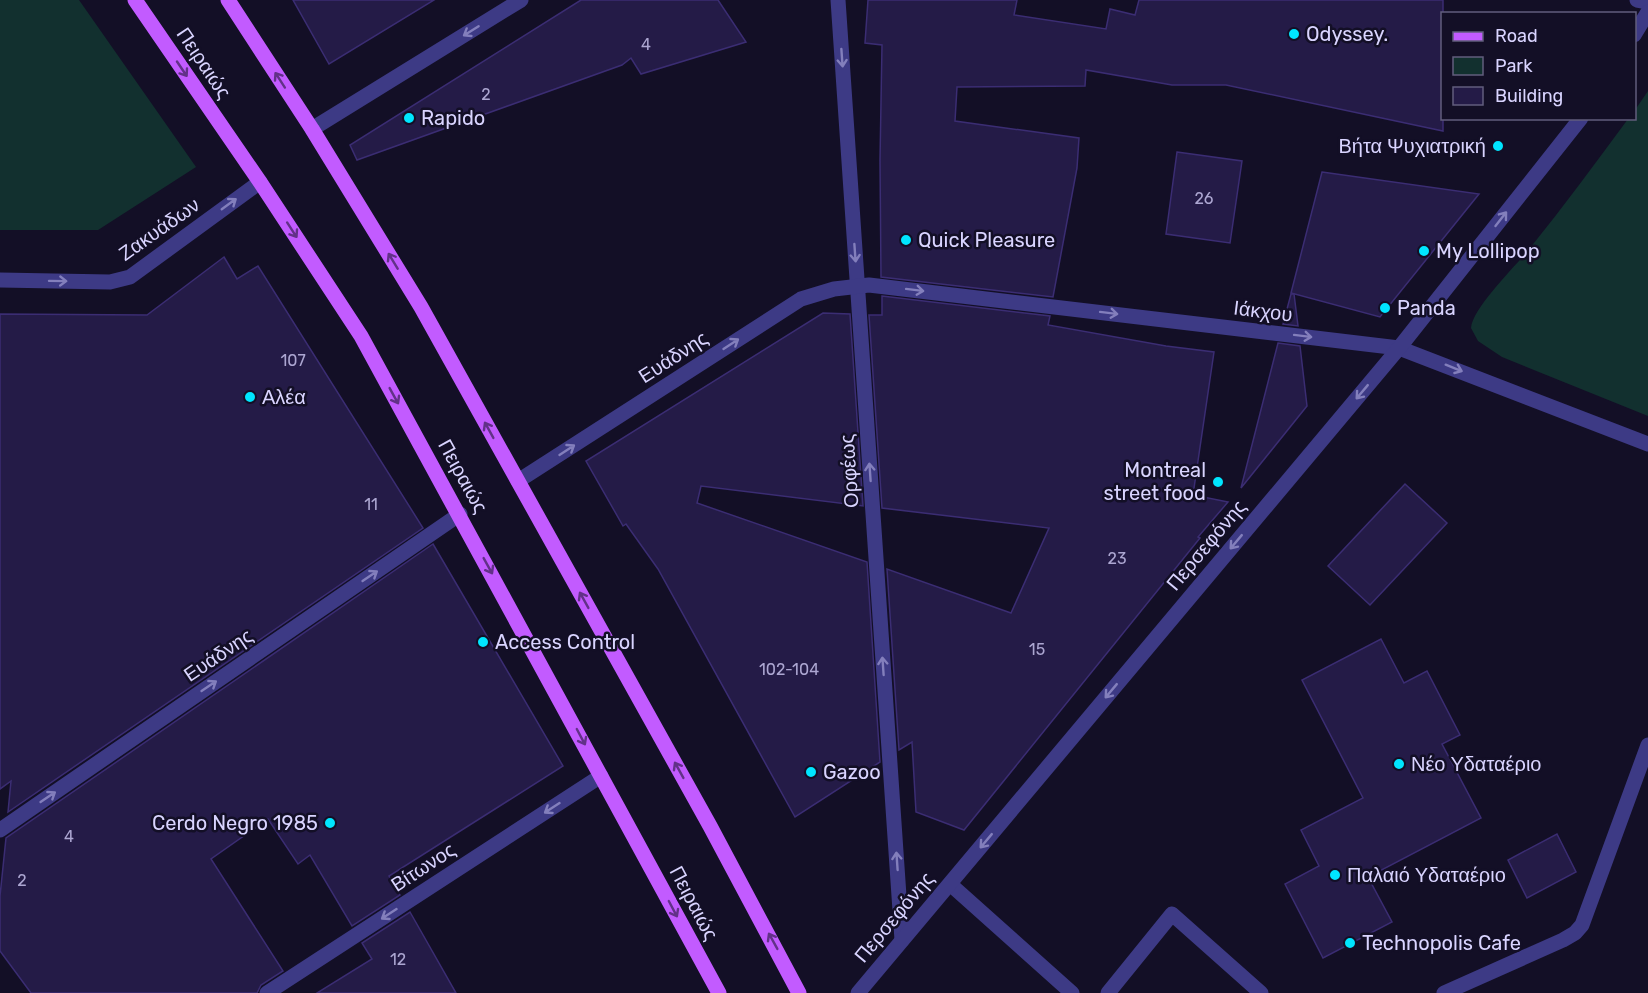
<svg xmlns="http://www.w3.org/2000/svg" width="1648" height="993" font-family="Rubik,sans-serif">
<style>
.green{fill:#12302f}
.building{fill:#241b47;stroke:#3b2d73;stroke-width:1.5}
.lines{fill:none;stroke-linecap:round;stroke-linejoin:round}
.service{stroke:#3d3a85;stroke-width:15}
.minor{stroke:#3d3a85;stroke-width:15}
.primary{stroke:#c25bff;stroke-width:15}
.oneway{stroke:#837fbc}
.oneway2{stroke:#623188}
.poi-dot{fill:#00e5ff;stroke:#130f26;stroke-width:2}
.labels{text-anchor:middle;stroke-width:5;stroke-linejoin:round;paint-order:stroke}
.number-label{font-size:16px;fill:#aca6d1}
.poi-label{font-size:20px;fill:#d9d4ff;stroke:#130f26;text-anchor:start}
.street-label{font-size:20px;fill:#d9d4ff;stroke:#130f26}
</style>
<rect width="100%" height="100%" fill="#130f26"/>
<g class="green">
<polygon points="0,0 79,0 196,167 98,230 0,230"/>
<path d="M1648 91V416L1502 357 1478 341 1471 328C1473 307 1516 266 1530 248 1564 206 1596 162 1628 119L1634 118 1635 110Z"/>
</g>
<g class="building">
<polygon points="293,0 434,0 329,64"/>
<polygon points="581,0 718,0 746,42 641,74 631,58 622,65 357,160 350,145"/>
<polygon points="868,0 1017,0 1014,15 1106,29 1110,9 1135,15 1139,0 1443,0 1443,131 1226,85 1172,85 1086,70 1085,86 957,87 955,121 1079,138 1077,168 1053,297 881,277 880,161 882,45 865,43"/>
<polygon points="1177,152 1242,161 1230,243 1166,234"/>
<polygon points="1322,172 1479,194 1380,317 1291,293"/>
<polygon points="224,257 237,279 258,266 423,528 8,812 11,781 0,789 0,314 147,315"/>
<polygon points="1291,294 1294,294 1298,326 1283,324"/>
<polygon points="882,296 1050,316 1048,325 1166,346 1214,352 1193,495 1228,502 1198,537 1200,538 964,830 916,812 912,742 899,750 887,569 1011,613 1049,528 882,508 869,315 882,315"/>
<polygon points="823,313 850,314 863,506 701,486 697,503 867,562 880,762 795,817 658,569 626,524 623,526 586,461"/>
<polygon points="1278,343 1300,346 1307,406 1241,488"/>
<polygon points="1405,484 1447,523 1370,605 1328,566"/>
<polygon points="433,544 563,766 389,876 400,895 352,926 310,855 298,864 268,819 211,859 283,971 261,985 257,993 31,993 0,951 0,896 6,838"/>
<polygon points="1381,639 1404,683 1427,671 1460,735 1442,744 1481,818 1368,877 1392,922 1323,958 1285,884 1319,866 1301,830 1363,798 1302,680"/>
<polygon points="1557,834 1576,872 1527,898 1508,860"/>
<polygon points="410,912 456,993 317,993 372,959 362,943"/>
</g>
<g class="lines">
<g class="service">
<polyline points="950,884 1072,993"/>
<polyline points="1108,993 1172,914 1261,993"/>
<polyline points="1444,993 1563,940 1575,933 1582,925 1648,745"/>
</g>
<g class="minor">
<polyline points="838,0 902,940"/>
<polyline points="1637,0 1648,2"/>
<polyline points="1634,35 1648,12"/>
<polyline points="312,129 521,0"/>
<polyline points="0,280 110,282 130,277 260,182"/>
<polyline points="518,481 801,299 834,289 869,285 1399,348 1648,444"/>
<polyline points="0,830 460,514"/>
<polyline points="267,993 601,776"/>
<polyline points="858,993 1399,348 1581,118"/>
</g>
<g class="primary">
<polyline points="135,0 260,182 361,336 719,993"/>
<polyline points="228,0 312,129 421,307 710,826 799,993"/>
</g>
</g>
<defs><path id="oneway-shaft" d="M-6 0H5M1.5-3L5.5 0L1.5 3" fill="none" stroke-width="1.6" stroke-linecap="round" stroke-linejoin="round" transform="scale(1.5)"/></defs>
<g class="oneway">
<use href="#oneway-shaft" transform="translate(471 31) rotate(148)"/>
<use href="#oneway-shaft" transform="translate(842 58) rotate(86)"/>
<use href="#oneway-shaft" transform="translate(229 204) rotate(-36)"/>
<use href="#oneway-shaft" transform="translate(1501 219) rotate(-52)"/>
<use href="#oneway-shaft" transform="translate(855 253) rotate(86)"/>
<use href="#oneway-shaft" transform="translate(58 281) rotate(1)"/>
<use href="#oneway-shaft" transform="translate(915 290) rotate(7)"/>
<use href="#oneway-shaft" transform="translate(1109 313) rotate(7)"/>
<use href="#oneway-shaft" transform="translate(1303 336) rotate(7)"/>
<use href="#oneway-shaft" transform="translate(731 344) rotate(-33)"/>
<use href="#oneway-shaft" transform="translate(1454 368) rotate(22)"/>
<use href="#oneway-shaft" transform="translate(1362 392) rotate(130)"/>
<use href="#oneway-shaft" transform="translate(567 450) rotate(-33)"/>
<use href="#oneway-shaft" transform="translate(870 472) rotate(-94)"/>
<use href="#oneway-shaft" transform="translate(1236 542) rotate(130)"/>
<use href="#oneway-shaft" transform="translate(370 576) rotate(-34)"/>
<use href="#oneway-shaft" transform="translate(883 666) rotate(-94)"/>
<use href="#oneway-shaft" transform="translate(209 686) rotate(-34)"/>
<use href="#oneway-shaft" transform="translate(1111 691) rotate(130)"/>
<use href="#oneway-shaft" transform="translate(48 797) rotate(-34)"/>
<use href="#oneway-shaft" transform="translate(552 808) rotate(147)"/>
<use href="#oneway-shaft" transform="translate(986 841) rotate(130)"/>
<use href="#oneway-shaft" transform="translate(897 861) rotate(-94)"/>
<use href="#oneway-shaft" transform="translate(389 914) rotate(147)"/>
</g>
<g class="oneway2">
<use href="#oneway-shaft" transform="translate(182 69) rotate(56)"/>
<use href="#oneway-shaft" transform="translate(280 80) rotate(-123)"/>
<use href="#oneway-shaft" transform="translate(292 230) rotate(57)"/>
<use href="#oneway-shaft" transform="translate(393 261) rotate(-121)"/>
<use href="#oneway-shaft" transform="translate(394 396) rotate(61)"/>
<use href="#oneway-shaft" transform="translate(489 430) rotate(-119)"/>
<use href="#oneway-shaft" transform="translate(488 566) rotate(61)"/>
<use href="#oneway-shaft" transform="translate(584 600) rotate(-119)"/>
<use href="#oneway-shaft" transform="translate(581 737) rotate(62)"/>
<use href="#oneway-shaft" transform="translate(679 770) rotate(-119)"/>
<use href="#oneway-shaft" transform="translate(673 909) rotate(62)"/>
<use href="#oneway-shaft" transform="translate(773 941) rotate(-119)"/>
</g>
<g class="poi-dot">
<circle cx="1294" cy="34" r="6"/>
<circle cx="409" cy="118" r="6"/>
<circle cx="1498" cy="146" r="6"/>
<circle cx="906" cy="240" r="6"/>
<circle cx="1424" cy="251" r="6"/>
<circle cx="1385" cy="308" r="6"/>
<circle cx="250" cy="397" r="6"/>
<circle cx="1218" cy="482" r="6"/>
<circle cx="483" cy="642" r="6"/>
<circle cx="1399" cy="764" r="6"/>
<circle cx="811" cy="772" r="6"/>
<circle cx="330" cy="823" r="6"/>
<circle cx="1335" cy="875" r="6"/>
<circle cx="1350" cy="943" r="6"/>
</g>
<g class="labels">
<g class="number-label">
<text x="646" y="50">4</text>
<text x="486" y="100">2</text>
<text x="1204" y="204">26</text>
<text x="293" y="366">107</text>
<text x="371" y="510">11</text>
<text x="1117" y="564">23</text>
<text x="1037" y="655">15</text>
<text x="789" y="675">102-104</text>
<text x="69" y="842">4</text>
<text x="22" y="886">2</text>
<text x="398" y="965">12</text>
</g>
<g class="poi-label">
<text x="1306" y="41">Odyssey.</text>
<text x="421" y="125">Rapido</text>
<text x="1486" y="153" text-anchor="end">Βήτα Ψυχιατρική</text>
<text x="918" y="247">Quick Pleasure</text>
<text x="1436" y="258">My Lollipop</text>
<text x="1397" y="315">Panda</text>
<text x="262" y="404">Αλέα</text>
<text x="1206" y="477" text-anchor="end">Montreal<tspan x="1206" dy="23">street food</tspan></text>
<text x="495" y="649">Access Control</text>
<text x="1411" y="771">Νέο Υδαταέριο</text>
<text x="823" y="779">Gazoo</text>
<text x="318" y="830" text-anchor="end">Cerdo Negro 1985</text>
<text x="1347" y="882">Παλαιό Υδαταέριο</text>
<text x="1362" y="950">Technopolis Cafe</text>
</g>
<g class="street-label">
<text transform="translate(204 63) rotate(56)" y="7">Πειραιώς</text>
<text transform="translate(159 229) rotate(-35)" y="7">Ζακυάδων</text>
<text transform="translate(1263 311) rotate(7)" y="7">Ιάκχου</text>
<text transform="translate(673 357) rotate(-33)" y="7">Ευάδνης</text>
<text transform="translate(849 471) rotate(-94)" y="7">Ορφέως</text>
<text transform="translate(463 476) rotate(61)" y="7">Πειραιώς</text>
<text transform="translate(1206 545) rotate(-50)" y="7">Περσεφόνης</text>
<text transform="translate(218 655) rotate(-34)" y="7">Ευάδνης</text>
<text transform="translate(423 867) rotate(-33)" y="7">Βίτωνος</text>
<text transform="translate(694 903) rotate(62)" y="7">Πειραιώς</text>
<text transform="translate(894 917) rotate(-50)" y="7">Περσεφόνης</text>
</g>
</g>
<rect x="1441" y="12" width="195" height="108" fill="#130f26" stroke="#625e7d" stroke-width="1.5"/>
<rect x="1453" y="32" width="30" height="9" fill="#c25bff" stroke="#625e7d" stroke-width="1.5"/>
<text x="1495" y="42" font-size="18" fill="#d9d4ff">Road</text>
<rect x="1453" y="57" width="30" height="18" fill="#12302f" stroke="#625e7d" stroke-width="1.5"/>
<text x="1495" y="72" font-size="18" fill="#d9d4ff">Park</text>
<rect x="1453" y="87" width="30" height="18" fill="#241b47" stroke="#625e7d" stroke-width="1.5"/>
<text x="1495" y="102" font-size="18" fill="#d9d4ff">Building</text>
</svg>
